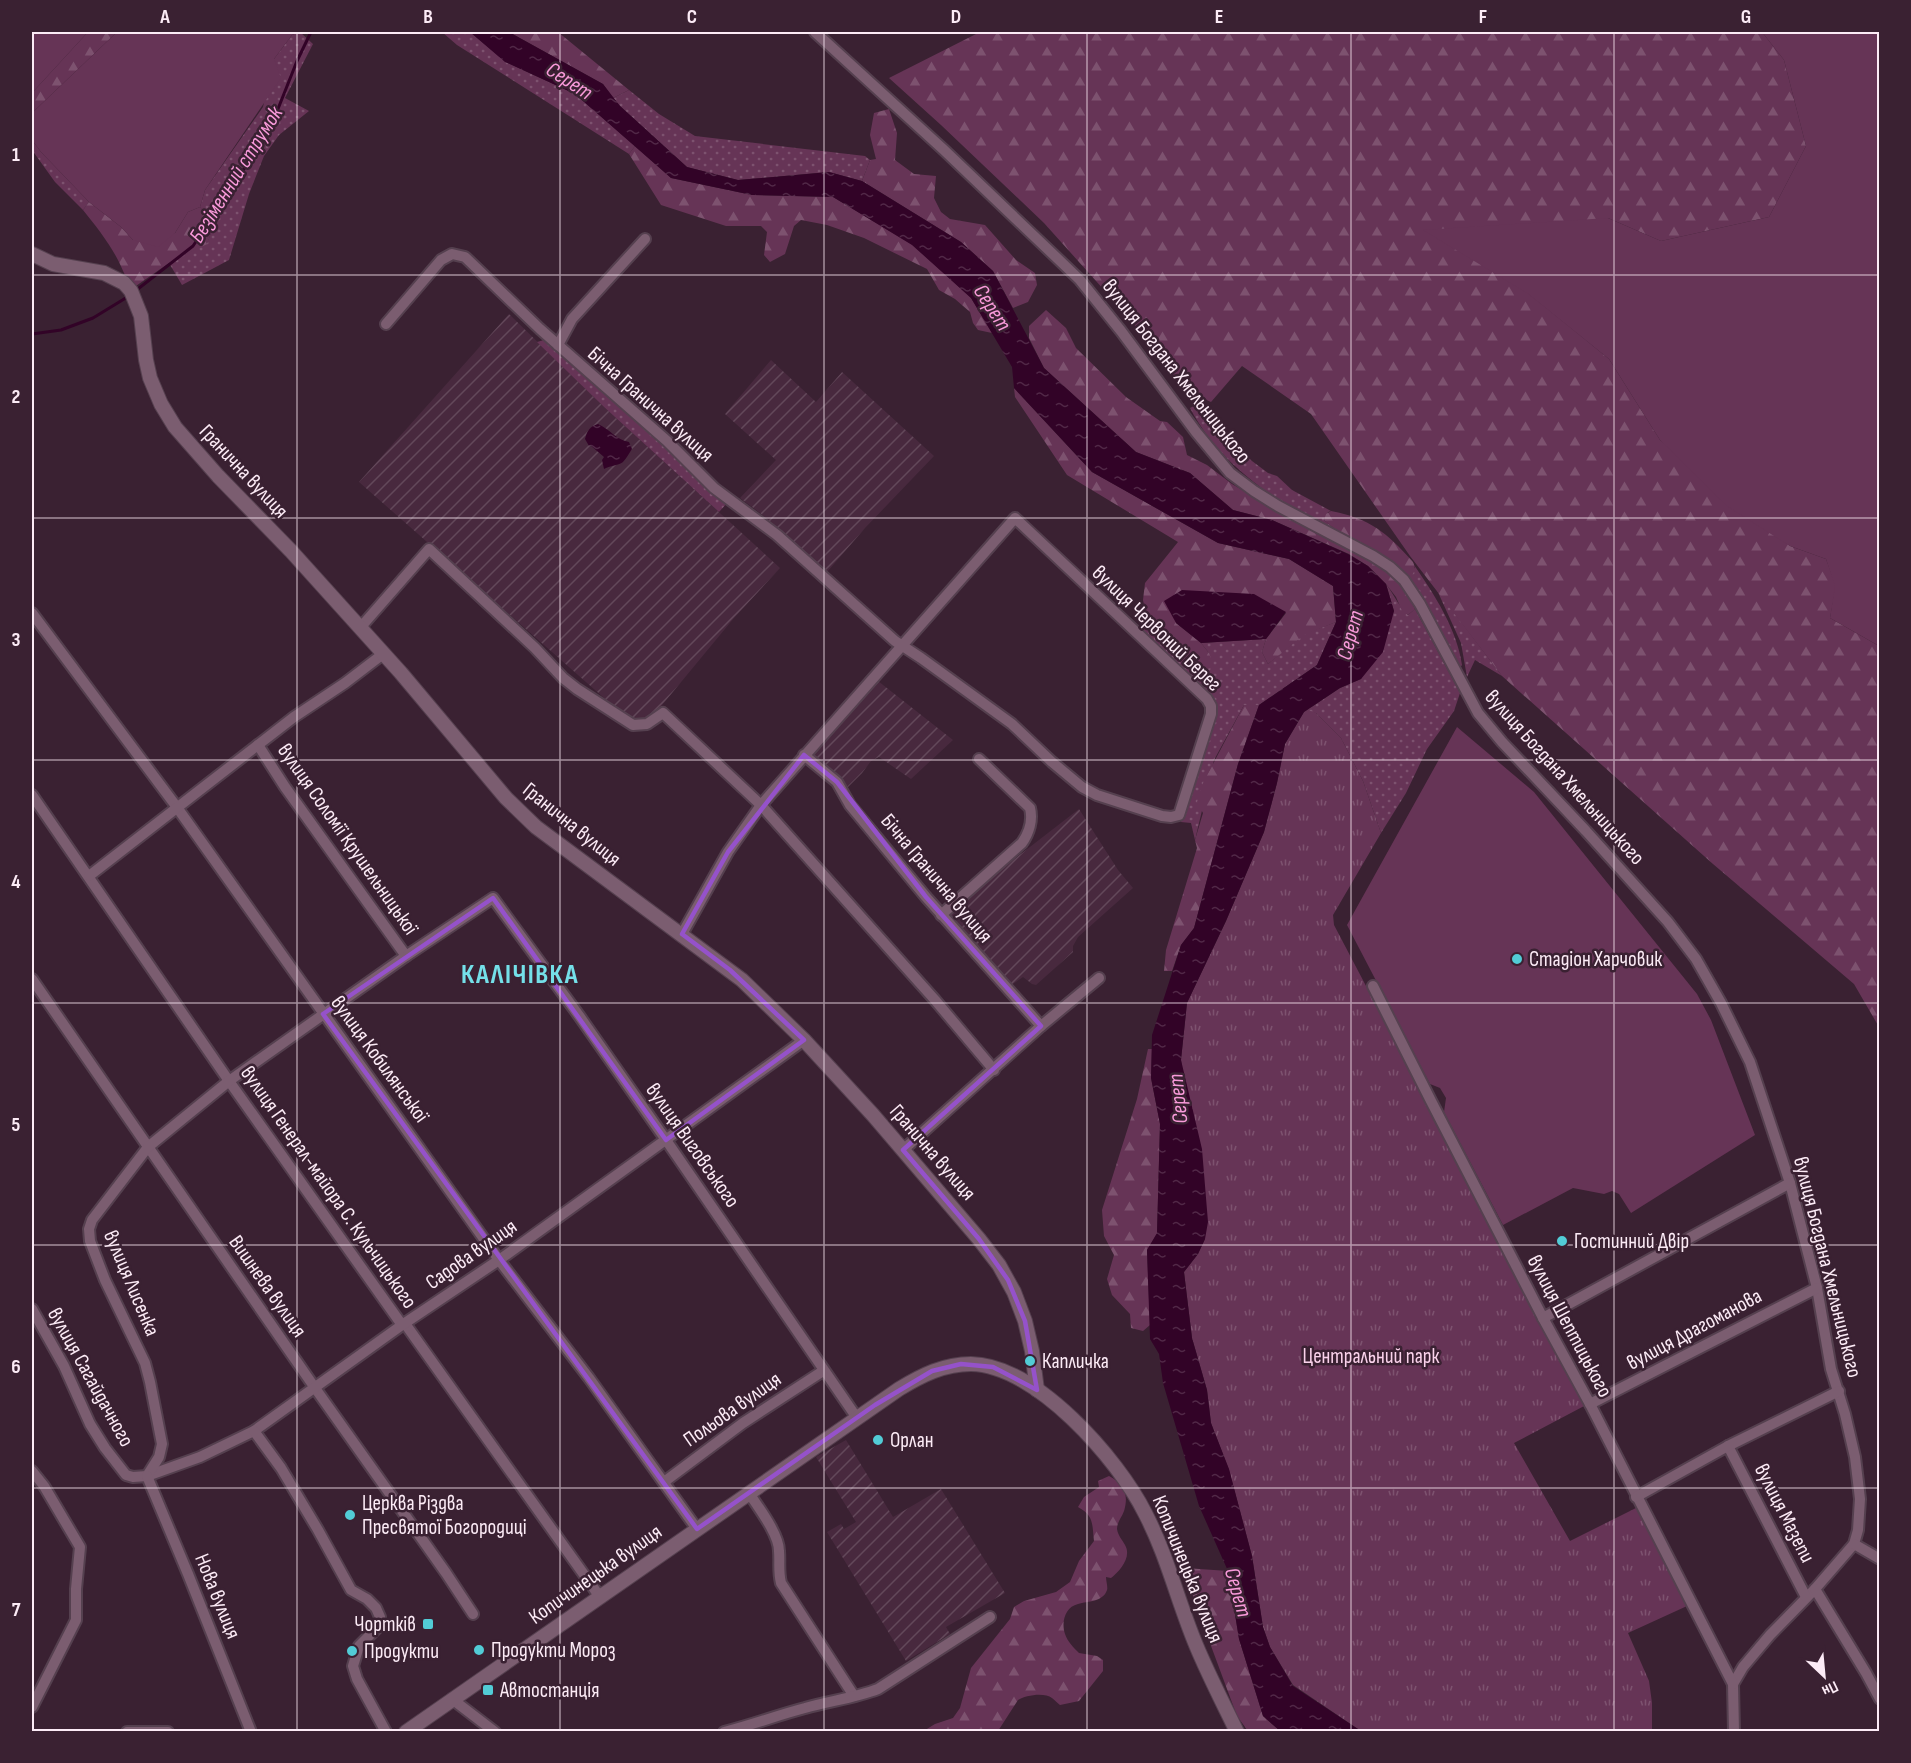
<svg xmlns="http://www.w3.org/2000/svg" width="1911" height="1763" font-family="'Sofia Sans Condensed',sans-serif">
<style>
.industrial{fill:url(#industrial-furrows)}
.grass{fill:url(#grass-dots)}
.forest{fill:url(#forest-firs)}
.park{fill:url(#park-tufts)}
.garden{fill:#663456}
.water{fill:url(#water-ripples)}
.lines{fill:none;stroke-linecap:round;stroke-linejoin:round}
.stream{stroke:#320327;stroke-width:3}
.street-casing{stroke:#55404f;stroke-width:14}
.secondary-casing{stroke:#55404f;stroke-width:16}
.street{stroke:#7b5d70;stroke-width:10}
.secondary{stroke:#7b5d70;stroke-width:14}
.marked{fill:none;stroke:#9552ca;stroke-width:4.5;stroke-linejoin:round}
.grid{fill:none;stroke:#fcebf6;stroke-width:1.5;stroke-opacity:0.55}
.poi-dot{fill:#52ccd6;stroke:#3a2132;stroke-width:2}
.labels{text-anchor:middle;stroke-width:5;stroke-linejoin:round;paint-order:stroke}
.street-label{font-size:21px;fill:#fcebf6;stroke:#3a2132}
.poi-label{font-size:21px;fill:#fcebf6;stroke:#3a2132;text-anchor:start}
.park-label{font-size:21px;fill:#fad2eb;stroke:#3a2132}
.water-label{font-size:22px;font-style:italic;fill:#f99ada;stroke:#3a2132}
.district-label{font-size:27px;font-weight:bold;letter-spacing:1.5px;fill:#74e0e9;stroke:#3a2132}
.neatline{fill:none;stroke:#fcebf6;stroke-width:2}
.grid-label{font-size:20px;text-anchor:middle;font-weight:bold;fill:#fcebf6}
</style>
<defs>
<pattern id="industrial-furrows" width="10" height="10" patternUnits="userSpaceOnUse" patternTransform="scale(1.5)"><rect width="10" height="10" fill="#48293e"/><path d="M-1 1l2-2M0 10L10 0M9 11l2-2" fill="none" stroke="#63485a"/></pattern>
<pattern id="grass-dots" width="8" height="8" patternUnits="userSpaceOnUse" patternTransform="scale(1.5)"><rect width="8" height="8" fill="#663456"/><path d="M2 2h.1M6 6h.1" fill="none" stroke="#7d526f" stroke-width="1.8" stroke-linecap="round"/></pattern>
<pattern id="forest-firs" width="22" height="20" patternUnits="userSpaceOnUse" patternTransform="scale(1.5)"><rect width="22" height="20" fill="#663456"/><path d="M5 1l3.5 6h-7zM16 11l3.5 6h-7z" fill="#7d526f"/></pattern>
<pattern id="park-tufts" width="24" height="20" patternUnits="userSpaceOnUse" patternTransform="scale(1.5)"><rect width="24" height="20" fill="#663456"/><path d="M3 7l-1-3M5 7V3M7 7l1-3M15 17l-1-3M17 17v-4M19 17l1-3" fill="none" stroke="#7d526f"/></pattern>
<pattern id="water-ripples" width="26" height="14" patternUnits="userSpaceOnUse" patternTransform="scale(1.5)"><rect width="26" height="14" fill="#320327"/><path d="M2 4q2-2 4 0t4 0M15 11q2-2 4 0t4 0" fill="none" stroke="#512847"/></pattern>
</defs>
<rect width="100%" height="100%" fill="#3a2132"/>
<g class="industrial">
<polygon points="509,314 604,407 780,568 734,618 653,716 644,721 629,720 359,482"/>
<polygon points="771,360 816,402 842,372 934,456 865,528 827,572 760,513 740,498 776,460 725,414"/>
<polygon points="878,681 953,740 911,779 879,757 871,761 862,773 845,790 811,755"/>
<polygon points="1079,809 1118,870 1133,888 1078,937 1073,946 1073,952 1036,985 1032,984 1023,977 1010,986 951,918 952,911 977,888"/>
<polygon points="846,1440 893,1517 941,1489 1005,1593 946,1627 950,1634 906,1661 827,1532 841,1524 844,1529 856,1522 816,1457"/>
</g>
<g class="grass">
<polygon points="300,32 313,44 285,98 309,111 279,135 264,156 249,194 229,260 182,285 169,263 207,243 214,226 200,207 205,190 263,107 274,59 292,35"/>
<polygon points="442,32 470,32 506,62 575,94 635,146 629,154 457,45"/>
<polygon points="629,90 659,114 695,136 865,156 870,160 862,181 829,172 738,180 687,167 620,106 613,98"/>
<polygon points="32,140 41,152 89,202 83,210 55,182 32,150"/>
<polygon points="544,340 551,342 728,502 719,512 604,407 537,342"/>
<path d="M1194 406 1199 408 1224 436 1252 461 1268 473 1277 476 1292 490 1331 511 1328 512 1324 520 1335 529 1332 530C1276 501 1221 467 1190 408Z"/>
<path d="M1414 565C1434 594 1457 629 1462 665L1460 668 1402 573 1415 568Z"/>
<path d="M1386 584C1393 593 1401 610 1408 615L1415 609 1460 693 1454 711 1427 749 1406 793 1381 833 1363 781 1341 738 1316 713 1304 712 1340 688 1361 679 1394 611Z"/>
<polygon points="1437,590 1502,676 1475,660 1467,677 1461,643"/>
<polygon points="1336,622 1317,665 1259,705 1244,705 1214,760 1195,840 1191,823 1181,822 1216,703 1141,633 1147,625 1162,642 1204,670 1209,653 1201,643 1266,639 1262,652 1268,664 1304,634"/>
</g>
<g class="forest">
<polygon points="88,32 117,32 32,113 32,93"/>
<polygon points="509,32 558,32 629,90 613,98 603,84"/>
<polygon points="980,32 1762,32 1784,60 1806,146 1769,217 1661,241 1608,218 1528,293 1609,359 1660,440 1790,546 1826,559 1836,586 1830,618 1879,646 1879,1027 1854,984 1713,864 1502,676 1410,556 1311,414 1242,366 1211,402 1183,389 1168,372 1131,320 1044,223 941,125 889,78"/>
<polygon points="889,109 897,133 895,160 914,174 936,176 934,198 941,212 950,219 985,225 1016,260 1035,273 1037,285 1028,302 1013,308 993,271 961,242 862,181 870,160 876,159 870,135 874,113"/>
<polygon points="635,146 671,178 752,195 833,197 913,245 971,298 992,333 978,330 973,323 970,312 955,299 939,290 927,269 864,238 827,225 801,220 794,226 785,254 770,262 764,255 767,232 761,226 726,226 661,205 629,154"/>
<path d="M89 202 121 227 133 240 175 233 188 212 200 207 214 225 207 244 169 263 133 288C126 280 124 272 119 262 110 244 96 226 83 210Z"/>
<polygon points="1046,310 1066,328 1076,348 1126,397 1160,421 1167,422 1183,437 1187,455 1207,465 1232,484 1279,512 1382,567 1403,587 1415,609 1408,615 1402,611 1396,597 1386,584 1368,566 1349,554 1272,520 1233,510 1190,473 1136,452 1044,368 1029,338 1029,326"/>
<polygon points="1014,388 1092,472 1218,543 1289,559 1333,586 1336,622 1304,635 1268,664 1262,652 1266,639 1286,613 1176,623 1201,643 1209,653 1214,667 1204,670 1162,642 1147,625 1143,600 1145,583 1178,542 1067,475 1015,397"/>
<path d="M1331 511C1371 519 1386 532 1413 562 1416 568 1415 574 1409 577L1379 553 1335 529 1324 520 1326 514Z"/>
<polygon points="1244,705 1259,705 1238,764 1194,928 1181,945 1172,971 1164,971 1166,950 1197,848 1195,840 1203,813 1197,802 1203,783"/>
<polygon points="1148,1049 1152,1049 1151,1078 1160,1124 1157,1234 1147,1250 1150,1325 1143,1331 1131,1328 1130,1314 1112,1295 1107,1279 1114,1255 1104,1236 1102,1210 1137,1099"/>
<path d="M1109 1476C1124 1484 1129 1494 1124 1511 1122 1517 1117 1522 1117 1529 1118 1536 1122 1539 1125 1545 1132 1557 1120 1571 1111 1578L1106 1577C1106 1581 1108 1587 1107 1590 1103 1602 1088 1601 1078 1604 1065 1607 1061 1622 1065 1634 1067 1641 1074 1648 1079 1653L1097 1656 1103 1660V1671L1079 1701 1060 1705C1057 1703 1055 1700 1052 1698 1045 1692 1025 1695 1018 1700L998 1731 922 1732 935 1724 953 1718 960 1708 971 1668 1010 1619 1014 1607 1024 1601 1056 1592 1070 1582 1079 1561 1094 1541C1092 1523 1094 1516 1078 1507L1084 1497 1099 1487 1098 1481Z"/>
<polygon points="1185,1568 1228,1571 1239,1639 1263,1716 1280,1731 1248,1731 1237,1716 1194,1600"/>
</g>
<polygon class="park" points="1311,711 1316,713 1341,738 1363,781 1381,833 1333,915 1334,925 1586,1405 1514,1443 1570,1541 1638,1507 1687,1606 1628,1633 1649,1681 1652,1703 1652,1731 1361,1731 1293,1685 1270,1647 1263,1627 1252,1556 1229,1470 1211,1423 1207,1390 1192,1338 1184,1272 1198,1254 1205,1239 1181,1060 1187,1003 1226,921 1264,832 1277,783 1285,744 1304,712"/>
<g class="garden">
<polygon points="32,32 88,32 32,93"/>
<polygon points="117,32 300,32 292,35 274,59 281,78 205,190 200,207 188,212 175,233 158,247 133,240 121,227 89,202 41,152 32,140 32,113"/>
<polygon points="1762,32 1879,32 1879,646 1830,618 1835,586 1826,559 1790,546 1727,506 1660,440 1609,359 1527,293 1423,230 1608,218 1661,241 1769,217 1806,146 1784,60"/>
<polygon points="1457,727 1534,792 1697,994 1711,1020 1755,1135 1631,1213 1619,1194 1612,1191 1604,1194 1573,1188 1503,1225 1444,1112 1446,1098 1440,1088 1430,1084 1347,925"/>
</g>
<g class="water">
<polygon points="470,32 509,32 603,84 620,106 687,167 738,180 829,172 862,181 961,242 993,271 1044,368 1136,452 1190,473 1233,510 1272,520 1348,554 1368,566 1386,584 1394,611 1383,652 1361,679 1340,688 1304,712 1285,744 1277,783 1264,832 1226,921 1187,1003 1181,1060 1202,1149 1208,1222 1205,1239 1198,1254 1184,1272 1192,1338 1207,1390 1211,1423 1229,1469 1252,1556 1263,1627 1270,1647 1293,1686 1361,1731 1280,1731 1263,1716 1239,1639 1228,1571 1199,1506 1163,1383 1159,1354 1150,1339 1147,1250 1157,1233 1160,1124 1151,1078 1152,1035 1181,945 1194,928 1238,764 1259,705 1317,665 1336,622 1333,586 1289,559 1218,543 1092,472 1014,388 1012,367 971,298 912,245 833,197 752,195 671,178 575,94 505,62"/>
<path d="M598 424C610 429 616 440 629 442L632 449C629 453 627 458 623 462 620 465 609 466 604 469L602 460 604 457 590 445 589 446 585 439C587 431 590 426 598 424Z"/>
<polygon points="1182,590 1254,594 1286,612 1266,639 1201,643 1176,623 1164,601"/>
</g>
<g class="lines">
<g class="stream">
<polyline points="134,292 193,246 232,188 272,124 297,61 311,32"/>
<polyline points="32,334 61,330 93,318 129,296"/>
</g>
<g class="street-casing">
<g id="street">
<polyline points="815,32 944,150 1080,280 1121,331 1196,432 1230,473 1254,491 1278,506 1373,556 1390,567 1404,580 1420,604 1478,713 1502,742 1586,831 1668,922 1696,959 1721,1003 1750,1062 1790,1183 1817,1288 1831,1369 1845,1414 1855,1457 1860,1499 1858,1530 1854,1544 1815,1589 1770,1635 1743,1667 1733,1684 1734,1732"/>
<polyline points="386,324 441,260 452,254 465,257 540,329 667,441 714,488 777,535 895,641 921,658 1012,724 1052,762 1082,787 1097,795 1162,816 1171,817 1179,815 1211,714 1211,706 1207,699 1015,518 761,805 728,852 682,934"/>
<polyline points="558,345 572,319 645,239"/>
<polyline points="32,613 176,806 499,1260 589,1378 697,1529"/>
<polyline points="360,628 429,549 535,648 563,678 577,689 633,725 647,724 663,713 761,805 935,1000 994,1070"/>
<polyline points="258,745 285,787 406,956"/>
<polyline points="804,755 837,782 850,805 926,897 1041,1026"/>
<polyline points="32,795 229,1081 402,1325 406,1325 600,1597"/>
<polyline points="89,876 294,717 345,683 383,654"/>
<path d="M941 915 1022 843C1029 833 1033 820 1030 808L979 759"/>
<polyline points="32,979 315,1388 446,1573 473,1614"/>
<polyline points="1373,986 1431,1101 1543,1318 1590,1404 1733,1684"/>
<polyline points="903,1150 1041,1026 1099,978"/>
<polyline points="32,1309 64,1366 90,1424 105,1448 126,1475 133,1477 147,1476 200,1457 254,1431 402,1325 499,1260 804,1040"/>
<polyline points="1543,1318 1790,1183"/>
<polyline points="1590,1404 1817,1288"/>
<polyline points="254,1431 281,1468 318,1530 351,1590 367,1599 376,1608 380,1617 380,1625 359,1646 353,1666 357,1679 386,1732"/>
<polyline points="1728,1446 1806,1597"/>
<polyline points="32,1471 44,1486 80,1547 76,1589 76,1620 32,1707"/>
<polyline points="147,1476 159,1457 162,1444 150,1382 145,1363 105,1280 90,1241 89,1229 92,1220 148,1147 229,1081 406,956 493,898 580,1017 666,1140 857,1418"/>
<polyline points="147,1476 188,1574 251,1732"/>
<polyline points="664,1482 743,1423 823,1371"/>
<path d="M749 1493C758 1507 779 1534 779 1551 780 1562 778 1571 781 1583L854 1696"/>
<polyline points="1636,1497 1728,1446 1839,1391"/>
<polyline points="1854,1544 1880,1559"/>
<polyline points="1815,1589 1866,1673 1880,1699"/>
<polyline points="452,1699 495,1732"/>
<polyline points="127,1732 168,1732"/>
<path d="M724 1732C752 1725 778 1715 805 1708 829 1701 855 1698 878 1689L990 1617"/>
</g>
</g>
<g class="secondary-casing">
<g id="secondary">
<polyline points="32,254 53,264 104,273 124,283 131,291 141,316 146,360 150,378 161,404 175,427 218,476 291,551 401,673 506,798 536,827 742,980 804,1040 873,1115 979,1239 999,1265 1014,1292 1025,1321 1032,1351 1037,1390"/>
<path d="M406 1732 899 1389C922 1375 944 1364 971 1364 1036 1365 1118 1459 1145 1513 1167 1555 1178 1602 1196 1645 1208 1674 1223 1703 1237 1732"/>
</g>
</g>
<use href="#street" class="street"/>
<use href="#secondary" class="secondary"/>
</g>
<path class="marked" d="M804 755 837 782 926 897 1041 1026 903 1150 979 1239 1008 1280 1025 1321 1037 1390 993 1367 961 1364 932 1371 875 1405 697 1529 323 1014 493 898 666 1140 804 1040 730 970 682 934 728 852Z"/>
<path class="grid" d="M297 32V1732M560 32V1732M824 32V1732M1087 32V1732M1351 32V1732M1614 32V1732M32 275H1880M32 518H1880M32 760H1880M32 1003H1880M32 1245H1880M32 1488H1880"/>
<g class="poi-dot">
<circle cx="1517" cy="959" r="6"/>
<circle cx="1562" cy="1241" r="6"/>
<circle cx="1030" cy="1361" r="6"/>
<circle cx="878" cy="1440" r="6"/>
<circle cx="350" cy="1515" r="6"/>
<rect x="422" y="1618" width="12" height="12" rx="3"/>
<circle cx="479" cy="1650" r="6"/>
<circle cx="352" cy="1651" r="6"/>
<rect x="482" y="1684" width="12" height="12" rx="3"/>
</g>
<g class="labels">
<g class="street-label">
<text transform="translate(1177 371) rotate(52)" y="7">вулиця Богдана Хмельницького</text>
<text transform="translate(651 404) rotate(42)" y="7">Бічна Гранична вулиця</text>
<text transform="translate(244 471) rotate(47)" y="7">Гранична вулиця</text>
<text transform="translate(1157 628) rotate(44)" y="7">вулиця Червоний Берег</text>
<text transform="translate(1565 777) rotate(48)" y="7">вулиця Богдана Хмельницького</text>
<text transform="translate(572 824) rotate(39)" y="7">Гранична вулиця</text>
<text transform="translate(348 839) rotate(55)" y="7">вулиця Соломії Крушельницької</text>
<text transform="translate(937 878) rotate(50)" y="7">Бічна Гранична вулиця</text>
<text transform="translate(380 1059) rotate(54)" y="7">вулиця Кобилянської</text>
<text transform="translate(693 1145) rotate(55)" y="7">вулиця Виговського</text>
<text transform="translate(933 1152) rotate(49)" y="7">Гранична вулиця</text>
<text transform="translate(329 1187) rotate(55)" y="7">вулиця Генерал-майора С. Кульчицького</text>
<text transform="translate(471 1254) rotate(-35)" y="7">Садова вулиця</text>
<text transform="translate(1828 1267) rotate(76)" y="7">вулиця Богдана Хмельницького</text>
<text transform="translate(132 1283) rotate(67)" y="7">вулиця Лисенка</text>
<text transform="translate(268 1286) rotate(55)" y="7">Вишнева вулиця</text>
<text transform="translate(1570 1326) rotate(62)" y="7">вулиця Шептицького</text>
<text transform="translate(1694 1329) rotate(-28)" y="7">вулиця Драгоманова</text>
<text transform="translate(91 1377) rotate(61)" y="7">вулиця Сагайдачного</text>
<text transform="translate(732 1409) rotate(-35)" y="7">Польова вулиця</text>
<text transform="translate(1785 1513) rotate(63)" y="7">вулиця Мазепи</text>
<text transform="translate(1188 1569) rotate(68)" y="7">Копичинецька вулиця</text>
<text transform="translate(595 1574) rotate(-35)" y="7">Копичинецька вулиця</text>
<text transform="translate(218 1596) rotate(68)" y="7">Нова вулиця</text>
</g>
<g class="poi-label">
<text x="1529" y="966">Стадіон Харчовик</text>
<text x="1574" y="1248">Гостинний Двір</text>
<text x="1042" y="1368">Капличка</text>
<text x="890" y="1447">Орлан</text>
<text x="362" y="1510">Церква Різдва<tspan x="362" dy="24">Пресвятої Богородиці</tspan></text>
<text x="416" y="1631" text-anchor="end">Чортків</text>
<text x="491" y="1657">Продукти Мороз</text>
<text x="364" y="1658">Продукти</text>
<text x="500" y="1697">Автостанція</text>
</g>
<g class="park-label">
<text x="1371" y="1363">Центральний парк</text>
</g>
<g class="water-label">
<text transform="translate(570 80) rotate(33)" y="8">Серет</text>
<text transform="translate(235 174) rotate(-58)" y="8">Безіменний струмок</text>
<text transform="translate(993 307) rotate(57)" y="8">Серет</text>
<text transform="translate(1349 635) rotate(-75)" y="8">Серет</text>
<text transform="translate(1177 1099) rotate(-96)" y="8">Серет</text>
<text transform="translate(1239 1592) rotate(74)" y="8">Серет</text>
</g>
<g class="district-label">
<text x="520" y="983">КАЛІЧІВКА</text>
</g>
</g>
<rect width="1911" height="1763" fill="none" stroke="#3a2132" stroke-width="66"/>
<g transform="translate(1824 1676) rotate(154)" stroke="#3a2132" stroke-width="4.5" paint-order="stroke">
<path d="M0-4.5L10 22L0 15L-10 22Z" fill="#fcebf6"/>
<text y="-9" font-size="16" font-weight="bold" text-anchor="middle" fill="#fcebf6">Пн</text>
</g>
<rect x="33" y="33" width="1845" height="1697" class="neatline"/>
<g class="grid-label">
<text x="165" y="23">A</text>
<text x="428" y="23">B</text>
<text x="692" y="23">C</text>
<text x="956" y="23">D</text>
<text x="1219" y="23">E</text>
<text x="1483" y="23">F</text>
<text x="1746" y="23">G</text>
<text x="16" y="161">1</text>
<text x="16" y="403">2</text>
<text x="16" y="646">3</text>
<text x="16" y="888">4</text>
<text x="16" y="1131">5</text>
<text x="16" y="1373">6</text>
<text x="16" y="1616">7</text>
</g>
</svg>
